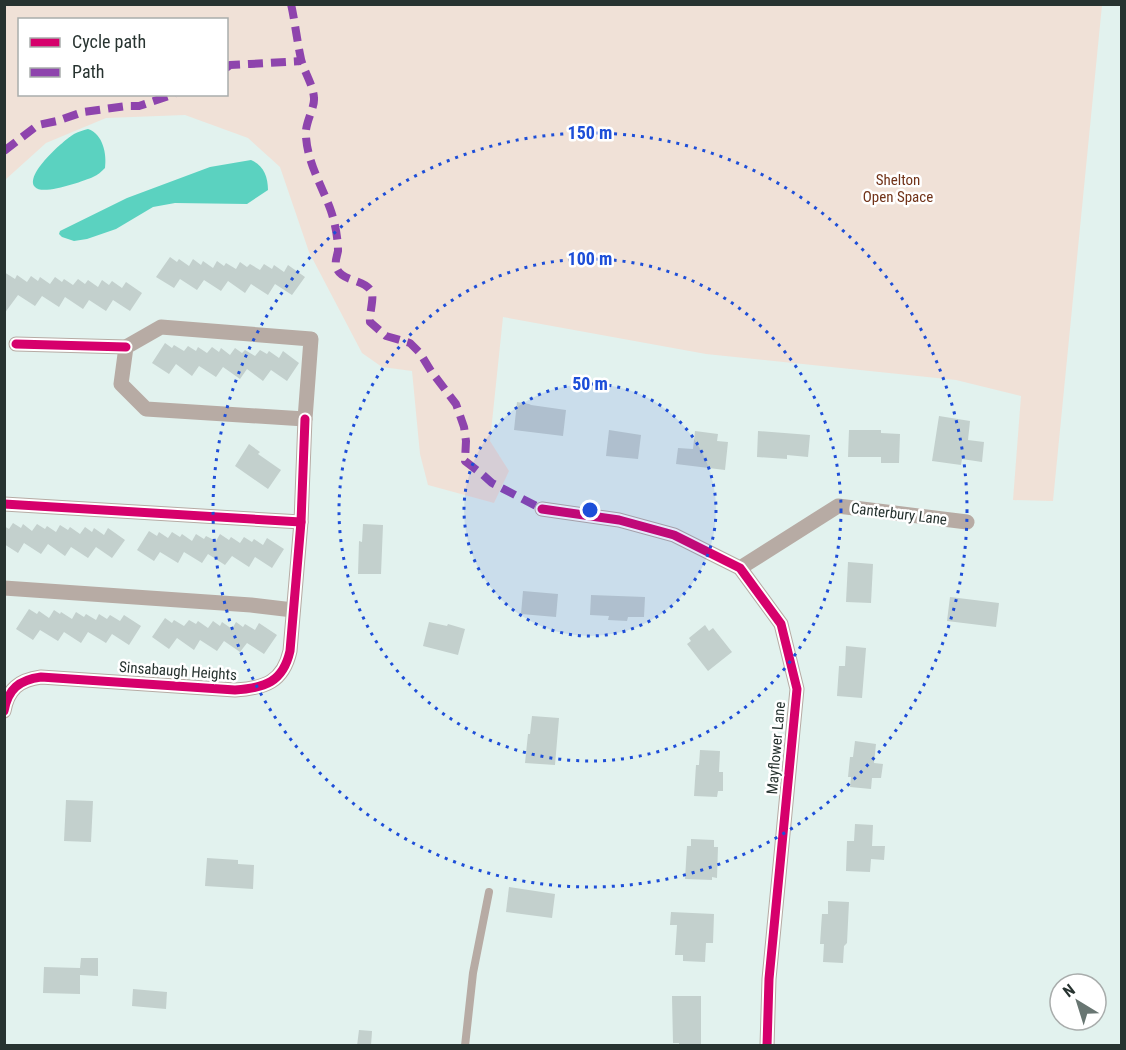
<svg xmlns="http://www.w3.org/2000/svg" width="1126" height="1050" font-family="'Roboto Condensed',sans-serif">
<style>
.green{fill:#f0e1d7;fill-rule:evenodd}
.water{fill:#5bd2c0}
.building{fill:#c3d0cd}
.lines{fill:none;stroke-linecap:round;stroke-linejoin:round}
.lane{stroke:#b7aba4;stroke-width:8}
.street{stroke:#b7aba4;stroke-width:15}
.quiet{stroke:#8e44ad;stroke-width:8;stroke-dasharray:15 8;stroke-linecap:butt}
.cycleway-casing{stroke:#fff;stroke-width:13}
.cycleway{stroke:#d6006c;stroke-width:9}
.ring{fill:none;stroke:#1d4ed8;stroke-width:3;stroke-dasharray:3 6}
.labels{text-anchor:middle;stroke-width:5;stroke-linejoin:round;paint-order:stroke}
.park-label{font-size:15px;fill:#713319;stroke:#fff}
.street-label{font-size:15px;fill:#273330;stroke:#fff}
.centre{fill:#1d4ed8;stroke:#fff;stroke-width:3}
.ring-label{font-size:18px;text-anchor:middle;font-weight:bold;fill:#1d4ed8;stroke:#fff;stroke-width:5;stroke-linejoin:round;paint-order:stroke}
</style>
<rect width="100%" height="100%" fill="#e2f2ee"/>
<path class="green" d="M5 4 1102 5 1053 501 1013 500 1021 396 956 380 706 354 503 317 490 441 509 471 494 503 428 485 420 454 412 371 382 367 362 353 309 252 280 167 248 138 185 115 106 118 46 143 5 180ZM20 20H226V94H20Z"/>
<g class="water">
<path d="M88 129C103 134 107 154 105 168 101 172 98 175 93 177 84 181 42 196 35 187 24 175 64 140 74 134 78 132 83 130 88 129Z"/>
<path d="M251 160C263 165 268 176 268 190L247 204 175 203 153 207 116 229 87 239 74 241 62 237 59 234 60 231 127 198 210 167Z"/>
</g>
<g class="building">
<polygon points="170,257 177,262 179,259 189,266 193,259 201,265 203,261 213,268 217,261 224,266 226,263 236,269 240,262 247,267 250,264 260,270 264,264 272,269 274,265 284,272 288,265 305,277 292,295 275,284 268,295 251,284 245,293 228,281 221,291 204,280 197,290 180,279 174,288 156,277"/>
<polygon points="4,272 15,279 17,275 27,282 31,276 38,281 40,277 50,284 55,277 62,282 64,279 73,285 78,279 85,284 88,280 98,287 102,280 109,285 112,281 122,288 126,282 142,293 130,311 113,300 106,311 89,300 83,309 65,297 59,307 42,296 35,306 18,295 4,314"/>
<polygon points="165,343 172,348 174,345 184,351 188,346 196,351 198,347 207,353 212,347 219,352 221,348 230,355 235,348 242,353 245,350 255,356 260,350 267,354 269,351 279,358 283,351 299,363 287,381 271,370 263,381 247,369 240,379 223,367 216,377 199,366 192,376 176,364 169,374 152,363"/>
<polygon points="517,402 529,404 531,405 566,410 563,436 514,430"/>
<polygon points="939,416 970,421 968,440 984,442 982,462 962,459 961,465 932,461"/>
<polygon points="609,430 641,435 638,459 606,456"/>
<polygon points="849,430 881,430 881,433 900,434 899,463 881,463 881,457 848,457"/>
<polygon points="695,431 718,434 717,441 728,442 725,470 676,464 678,448 693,449"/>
<polygon points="758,431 810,435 808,457 787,455 787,459 757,457"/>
<polygon points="249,444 260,452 258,454 281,470 268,489 235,466"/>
<polygon points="13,523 21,528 23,524 32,531 37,524 45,529 47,526 56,532 60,525 68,530 70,527 80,534 85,527 92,532 94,528 104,535 108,528 125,540 112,558 96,547 88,558 71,547 65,556 48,544 41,554 24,543 18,553 4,544 4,526 9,529"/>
<polygon points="363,524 383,525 381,574 358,574 359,541 362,542"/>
<polygon points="149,531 157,536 159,532 168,538 172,532 180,537 182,534 192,541 196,534 204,539 206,536 216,541 220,534 229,540 231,537 240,543 244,537 252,542 254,539 263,545 267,538 284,549 272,568 255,557 249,567 232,556 225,565 208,554 202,563 184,552 178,563 160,552 154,561 137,550"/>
<polygon points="848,562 873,564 871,603 846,602"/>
<polygon points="523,591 558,594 556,617 521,614"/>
<polygon points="591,595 645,597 644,617 628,617 627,621 608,620 609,616 590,615"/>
<polygon points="950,597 999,603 996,627 947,621"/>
<polygon points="29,609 37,614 39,611 49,618 54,610 60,614 61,612 72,619 76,612 84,617 86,614 96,620 99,614 107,619 110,615 120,621 124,615 141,626 129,645 112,634 106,643 88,632 81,643 64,632 58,641 40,630 33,640 16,629"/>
<polygon points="165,618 172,623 174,620 184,626 189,620 196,624 198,621 208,628 213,621 220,626 222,622 232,629 236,622 243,627 245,624 255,630 259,623 277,635 264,654 247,643 240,652 224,641 217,651 200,640 194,650 177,638 169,649 152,637"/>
<polygon points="429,622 447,626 448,624 465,629 458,655 423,646"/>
<polygon points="705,625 709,631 713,628 732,652 708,671 687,644 691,641 689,638"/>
<polygon points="846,646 866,648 862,698 837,696 839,666 845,666"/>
<polygon points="532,716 559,718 555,765 525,763 528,734 530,734"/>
<polygon points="855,741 876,744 874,763 883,764 881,778 872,778 871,789 850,787 851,777 848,777 850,757 853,757"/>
<polygon points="700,750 720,751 719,772 723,772 723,791 718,791 717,797 694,796 696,765 699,765"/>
<polygon points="66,800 93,801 91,842 64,841"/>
<polygon points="855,824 873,825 872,846 885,846 884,860 871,859 870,872 846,871 847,841 854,841"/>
<polygon points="691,839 714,840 714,847 718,847 717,878 712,877 712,880 685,879 687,846 691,846"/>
<polygon points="207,858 238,860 238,864 254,865 253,889 205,886"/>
<polygon points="509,887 555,894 552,918 506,912"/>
<polygon points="828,901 849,902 847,943 844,946 843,963 823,962 824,944 820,944 822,914 828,914"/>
<polygon points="671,912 714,914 713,943 706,943 705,962 683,961 683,955 675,955 677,925 670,925"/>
<polygon points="81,958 98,958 98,976 80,975 80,994 43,993 44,967 80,968"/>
<polygon points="133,989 167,992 166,1009 132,1006"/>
<polygon points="672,996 701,996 701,1046 679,1046 679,1043 673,1043"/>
<polygon points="359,1030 372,1031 371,1046 357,1046"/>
</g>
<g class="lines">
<polyline class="lane" points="465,1046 473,973 489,892"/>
<g class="street">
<polygon points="161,327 311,339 305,419 146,409 121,384 126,347"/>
<polyline points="16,344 126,347"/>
<polyline points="4,504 301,522"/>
<polyline points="542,509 619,520 674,535 740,568 781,624 797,689 769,979 767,1046"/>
<polyline points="740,568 838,506 967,522"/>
<polyline points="4,588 251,605 293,610"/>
<path d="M4 711C8 689 19 680 41 677L235 690C265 688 283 682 290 651L301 522 305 419"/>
</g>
<g class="quiet">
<path d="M291 4C295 22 297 41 301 59 304 72 313 84 314 98 315 108 304 124 306 137 308 164 322 186 331 211 335 223 338 238 338 251 337 256 335 261 336 265 338 282 364 278 371 291 375 297 369 313 370 322L386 336 410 343 420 353 431 371 456 404 464 427 466 441 465 461 483 475 492 483 542 509"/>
<polyline points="226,68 230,65 250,64 301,61"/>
<polyline points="4,151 38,125 57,121 83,112 127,106 139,106 175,94"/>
</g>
<g class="cycleway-casing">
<g id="cycleway">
<polyline points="16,344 126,347"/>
<polyline points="4,504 301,522"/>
<polyline points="542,509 619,520 674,535 740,568 781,624 797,689 769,979 767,1046"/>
<path d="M4 711C8 689 19 680 41 677L235 690C265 688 283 682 290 651L301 522 305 419"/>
</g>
</g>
<use href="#cycleway" class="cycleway"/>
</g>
<circle cx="590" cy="510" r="126" fill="#1d4ed8" fill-opacity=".12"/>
<g class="ring">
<circle cx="590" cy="510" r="126"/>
<circle cx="590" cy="510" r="251"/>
<circle cx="590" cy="510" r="377"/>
</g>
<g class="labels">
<g class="park-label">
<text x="898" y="185">Shelton<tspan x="898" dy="17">Open Space</tspan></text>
</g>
<g class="street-label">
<text transform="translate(899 514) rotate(7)" y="5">Canterbury Lane</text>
<text transform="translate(178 671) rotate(4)" y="5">Sinsabaugh Heights</text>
<text transform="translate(776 748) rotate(-85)" y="5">Mayflower Lane</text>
</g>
</g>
<circle cx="590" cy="510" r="9" class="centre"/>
<g class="ring-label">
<text x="590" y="139">150 m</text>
<text x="590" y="265">100 m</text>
<text x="590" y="390">50 m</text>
</g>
<rect width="1126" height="1050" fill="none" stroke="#273330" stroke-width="12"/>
<rect x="18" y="18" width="210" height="78" fill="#ffffff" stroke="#a9adac" stroke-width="1.5"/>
<rect x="30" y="38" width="30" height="9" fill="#d6006c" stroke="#a9adac" stroke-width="1.5"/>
<text x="72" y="48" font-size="18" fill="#273330">Cycle path</text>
<rect x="30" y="68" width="30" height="9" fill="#8e44ad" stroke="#a9adac" stroke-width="1.5"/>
<text x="72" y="78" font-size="18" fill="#273330">Path</text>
<g transform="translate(1078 1002) rotate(322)"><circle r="28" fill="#ffffff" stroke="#a9adac" stroke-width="1.5"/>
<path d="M0-4.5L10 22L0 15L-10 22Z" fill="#687672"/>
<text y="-9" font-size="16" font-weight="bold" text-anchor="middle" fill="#273330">N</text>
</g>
</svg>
